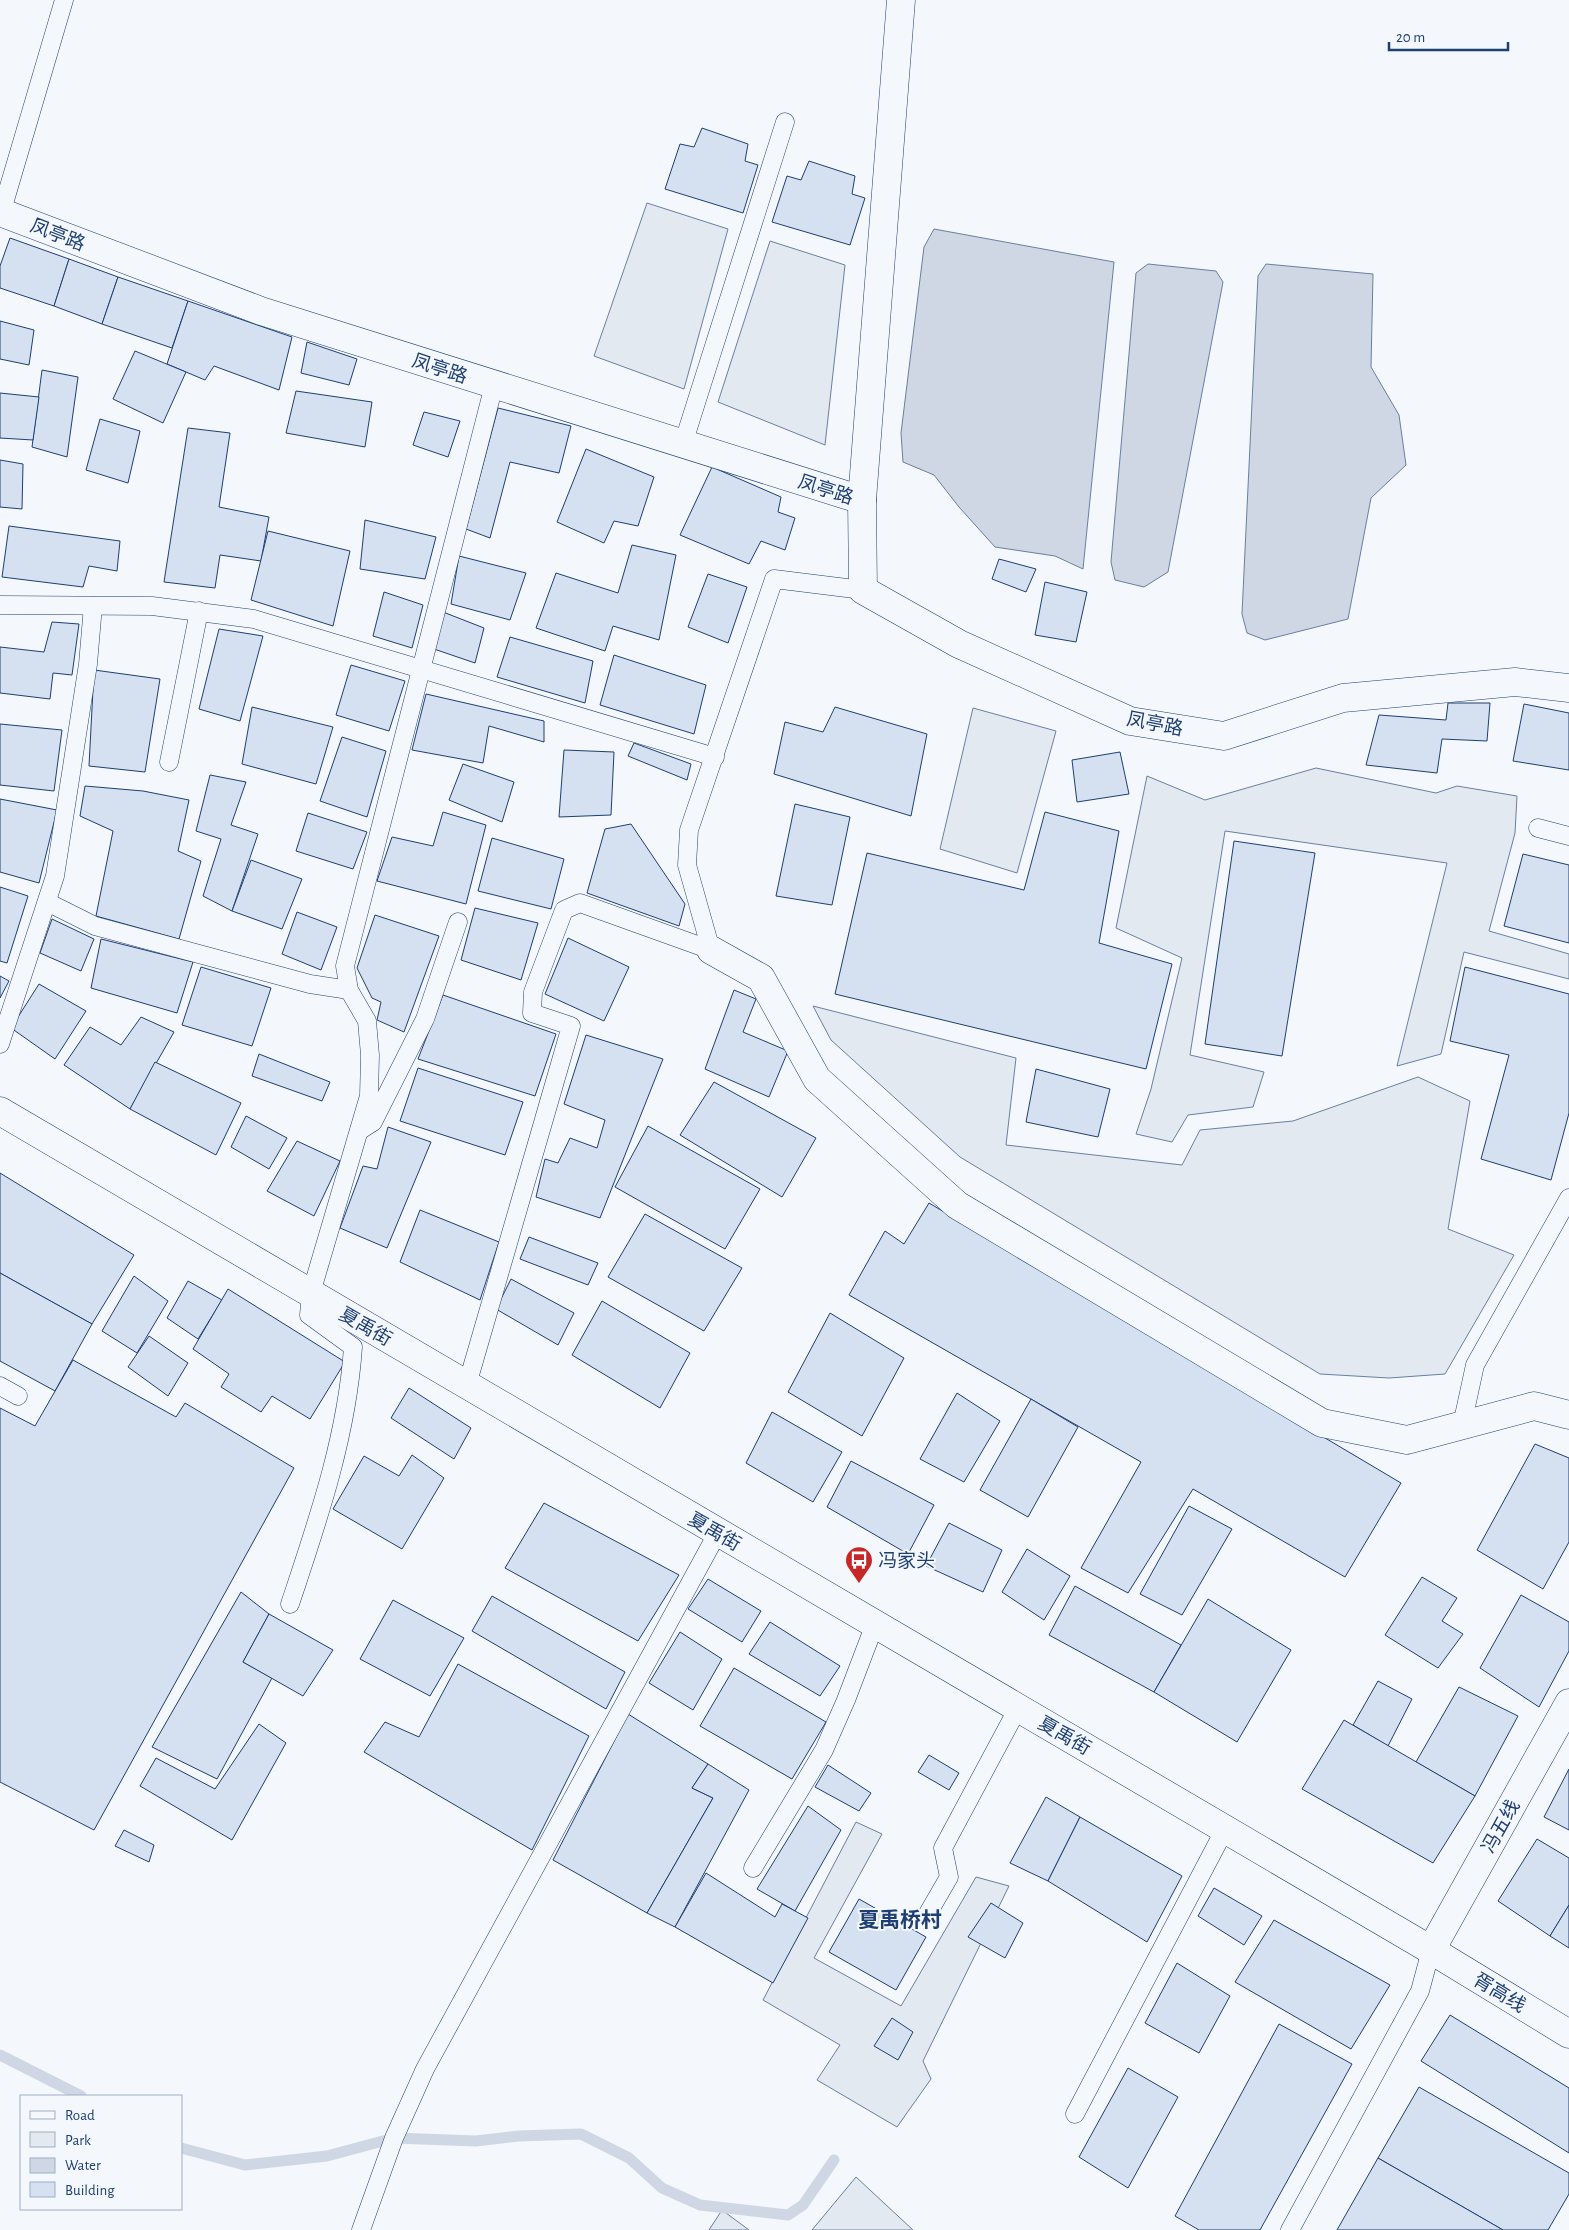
<svg xmlns="http://www.w3.org/2000/svg" width="1569" height="2230" font-family="'Alegreya Sans','Noto Sans SC',sans-serif">
<style>
.green{fill:#e3e9f0;stroke:#687fa3}
.water{fill:#cfd7e4;stroke:#687fa3}
.lines{fill:none;stroke-linecap:round;stroke-linejoin:round}
.stream{stroke:#cfd7e4;stroke-width:11}
.building{fill:#d5e0f0;stroke:#1d3f73}
.lane-casing{stroke:#1d3f73;stroke-width:19}
.street-casing{stroke:#1d3f73;stroke-width:29}
.secondary-casing{stroke:#1d3f73;stroke-width:29}
.primary-casing{stroke:#1d3f73;stroke-width:29}
.lane{stroke:#f4f7fb;stroke-width:18}
.street{stroke:#f4f7fb;stroke-width:28}
.secondary{stroke:#f4f7fb;stroke-width:28}
.primary{stroke:#f4f7fb;stroke-width:28}
.labels{text-anchor:middle;stroke-width:4;stroke-linejoin:round;paint-order:stroke}
.street-label{font-size:19px;fill:#1d3f73;stroke:#f4f7fb}
.poi-label{font-size:19px;fill:#1d3f73;stroke:#f4f7fb;text-anchor:start}
.quarter-label{font-size:21px;font-weight:bold;fill:#1d3f73;stroke:#f4f7fb}
</style>
<rect width="100%" height="100%" fill="#f4f7fb"/>
<g class="green">
<polygon points="647,203 728,229 684,389 594,356"/>
<polygon points="770,241 845,265 825,445 718,402"/>
<polygon points="973,708 1056,731 1017,873 940,849"/>
<polygon points="1316,768 1436,793 1457,786 1517,796 1515,833 1489,931 1569,954 1569,979 1464,952 1441,1054 1397,1066 1447,863 1225,831 1190,1055 1264,1072 1253,1107 1188,1115 1172,1142 1136,1134 1151,1089 1182,958 1116,928 1147,776 1205,800"/>
<polygon points="813,1006 1016,1058 1006,1145 1182,1165 1200,1130 1293,1121 1418,1077 1470,1101 1448,1229 1514,1255 1445,1374 1389,1378 1320,1374 960,1157 831,1040"/>
<polygon points="856,1822 882,1834 814,1958 901,2006 976,1877 1009,1886 923,2061 931,2079 897,2127 817,2080 840,2045 763,2000"/>
<polygon points="856,2177 913,2230 812,2230"/>
<polygon points="722,2210 749,2230 709,2230"/>
</g>
<g class="water">
<polygon points="934,229 1114,262 1083,569 1055,556 995,547 959,507 934,475 903,462 901,433 924,247"/>
<polygon points="1148,264 1216,271 1223,282 1168,572 1144,587 1115,580 1111,562 1136,273"/>
<polygon points="1266,264 1373,274 1371,367 1399,415 1406,465 1371,498 1348,619 1265,640 1247,633 1242,614 1258,276"/>
</g>
<g class="lines">
<g class="stream">
<polyline points="0,2055 81,2096"/>
<polyline points="181,2148 245,2165 327,2156 394,2138 476,2141 519,2136 581,2134 629,2158 662,2188 700,2205 788,2215 803,2205 834,2160"/>
</g>
</g>
<g class="building">
<polygon points="702,128 748,144 745,161 758,165 743,213 665,189 680,144 694,147"/>
<polygon points="809,161 855,176 852,194 865,198 850,245 772,222 787,176 801,180"/>
<polygon points="10,238 69,259 54,306 0,288 0,266"/>
<polygon points="69,259 118,277 102,324 54,306"/>
<polygon points="118,277 188,301 172,348 102,324"/>
<polygon points="188,301 292,337 279,390 214,366 205,380 167,364"/>
<polygon points="0,321 34,330 29,365 0,359"/>
<polygon points="307,342 357,359 349,385 301,373"/>
<polygon points="135,351 186,372 163,423 113,399"/>
<polygon points="42,370 78,377 67,457 32,447"/>
<polygon points="296,391 372,402 365,447 286,433"/>
<polygon points="0,393 39,397 33,440 0,438"/>
<polygon points="498,408 571,426 559,473 510,462 490,538 466,529"/>
<polygon points="424,412 460,421 448,457 413,445"/>
<polygon points="100,419 140,431 128,483 86,470"/>
<polygon points="188,428 230,433 219,507 269,517 261,561 220,555 215,588 164,582"/>
<polygon points="586,449 654,477 638,526 614,521 604,543 557,522"/>
<polygon points="0,460 23,464 22,509 0,507"/>
<polygon points="712,467 781,497 778,512 795,518 785,550 761,541 749,564 680,535"/>
<polygon points="365,520 436,537 425,579 360,569"/>
<polygon points="9,526 120,541 117,571 89,566 83,587 2,577"/>
<polygon points="268,531 350,551 333,626 251,600"/>
<polygon points="632,545 676,555 659,640 613,626 605,651 536,628 556,573 618,593"/>
<polygon points="459,556 526,573 510,620 451,604"/>
<polygon points="999,559 1036,569 1026,592 992,579"/>
<polygon points="708,574 747,587 728,643 688,627"/>
<polygon points="1045,582 1087,592 1076,642 1035,635"/>
<polygon points="384,592 423,605 412,648 373,636"/>
<polygon points="443,612 484,628 475,663 434,649"/>
<polygon points="52,622 79,624 72,675 53,673 50,699 0,693 0,647 44,652"/>
<polygon points="219,629 263,636 240,721 199,709"/>
<polygon points="510,637 593,661 585,703 497,677"/>
<polygon points="614,655 706,685 694,734 600,705"/>
<polygon points="351,665 405,681 389,731 336,715"/>
<polygon points="94,670 160,679 145,772 89,766"/>
<polygon points="426,694 544,721 544,742 489,726 483,763 412,750"/>
<polygon points="1448,703 1490,703 1487,741 1442,739 1437,773 1366,765 1379,715 1446,720"/>
<polygon points="1524,704 1569,713 1569,770 1513,761"/>
<polygon points="252,707 333,727 316,784 242,764"/>
<polygon points="835,707 927,734 911,816 774,774 785,722 823,732"/>
<polygon points="0,724 62,730 54,791 0,785"/>
<polygon points="342,737 386,751 367,817 320,801"/>
<polygon points="634,743 691,764 687,780 628,756"/>
<polygon points="564,750 614,752 611,815 559,817"/>
<polygon points="1120,752 1129,794 1077,802 1072,760"/>
<polygon points="463,764 514,782 502,822 449,800"/>
<polygon points="210,775 246,782 231,825 258,834 232,911 203,896 221,839 196,831"/>
<polygon points="85,786 143,791 189,800 178,851 201,861 179,939 96,916 113,831 80,816"/>
<polygon points="0,799 57,810 39,883 0,872"/>
<polygon points="795,804 850,817 832,905 776,896"/>
<polygon points="443,812 486,825 466,904 377,881 392,837 433,846"/>
<polygon points="1045,812 1119,831 1099,943 1172,964 1146,1069 835,994 867,853 1024,890"/>
<polygon points="308,813 367,832 353,869 296,851"/>
<polygon points="631,824 685,904 679,926 587,893 605,829"/>
<polygon points="492,838 564,859 551,909 478,891"/>
<polygon points="1234,841 1315,853 1282,1056 1205,1044"/>
<polygon points="1523,854 1569,865 1569,943 1504,926"/>
<polygon points="251,860 302,879 282,929 232,911"/>
<polygon points="0,887 28,896 7,963 0,961"/>
<polygon points="475,908 538,923 521,980 461,960"/>
<polygon points="297,912 337,927 321,970 282,954"/>
<polygon points="375,915 439,936 404,1032 377,1020 381,1002 372,998 357,968"/>
<polygon points="52,919 94,939 81,971 40,953"/>
<polygon points="568,938 629,967 604,1021 545,994"/>
<polygon points="101,939 193,962 177,1013 91,988"/>
<polygon points="201,967 271,988 252,1046 182,1025"/>
<polygon points="1465,967 1569,994 1569,1113 1551,1180 1481,1159 1509,1055 1450,1041"/>
<polygon points="0,976 9,981 0,998"/>
<polygon points="39,984 86,1011 55,1059 11,1028"/>
<polygon points="734,990 756,999 743,1032 788,1051 769,1097 705,1069"/>
<polygon points="443,995 556,1034 535,1096 418,1059"/>
<polygon points="141,1017 174,1032 130,1109 64,1065 90,1027 121,1045"/>
<polygon points="586,1035 663,1059 600,1218 536,1197 545,1159 558,1163 570,1138 597,1148 605,1120 564,1104"/>
<polygon points="259,1054 330,1082 322,1101 252,1076"/>
<polygon points="155,1062 241,1103 216,1155 130,1109"/>
<polygon points="418,1068 523,1102 505,1155 400,1121"/>
<polygon points="1036,1069 1110,1089 1098,1137 1026,1122"/>
<polygon points="714,1082 816,1138 782,1197 680,1135"/>
<polygon points="246,1116 287,1138 269,1169 231,1147"/>
<polygon points="648,1126 760,1189 725,1249 615,1187"/>
<polygon points="388,1127 431,1142 387,1248 340,1228 363,1166 377,1169"/>
<polygon points="297,1141 340,1161 314,1216 267,1191"/>
<polygon points="0,1173 134,1255 92,1324 0,1273"/>
<polygon points="929,1203 1401,1483 1345,1577 1193,1489 1128,1593 1081,1568 1141,1462 849,1295 885,1231 904,1244"/>
<polygon points="420,1210 499,1242 480,1300 400,1262"/>
<polygon points="645,1214 742,1268 704,1331 608,1277"/>
<polygon points="529,1237 598,1263 588,1285 520,1259"/>
<polygon points="0,1273 92,1324 55,1391 0,1361"/>
<polygon points="134,1276 168,1301 137,1353 102,1331"/>
<polygon points="511,1279 574,1313 558,1345 496,1309"/>
<polygon points="188,1281 222,1300 198,1339 167,1318"/>
<polygon points="228,1289 345,1362 310,1419 272,1396 261,1412 221,1387 229,1374 193,1349"/>
<polygon points="602,1301 690,1353 660,1408 572,1355"/>
<polygon points="830,1313 904,1358 862,1436 788,1392"/>
<polygon points="149,1336 188,1363 168,1396 128,1367"/>
<polygon points="73,1360 176,1417 185,1403 294,1468 94,1830 0,1782 0,1408 35,1426"/>
<polygon points="409,1388 471,1428 454,1459 391,1418"/>
<polygon points="957,1393 1000,1421 964,1482 920,1459"/>
<polygon points="1031,1399 1078,1427 1028,1517 980,1490"/>
<polygon points="772,1412 842,1452 813,1502 746,1463"/>
<polygon points="1535,1444 1569,1458 1569,1542 1543,1589 1477,1550"/>
<polygon points="412,1455 444,1478 402,1549 333,1509 364,1456 399,1476"/>
<polygon points="851,1461 934,1505 908,1554 827,1507"/>
<polygon points="544,1503 679,1575 638,1641 505,1568"/>
<polygon points="1189,1506 1232,1529 1182,1615 1140,1594"/>
<polygon points="949,1523 1002,1550 983,1592 926,1566"/>
<polygon points="1027,1549 1070,1576 1044,1620 1002,1592"/>
<polygon points="1422,1577 1457,1598 1442,1621 1463,1634 1438,1668 1385,1635"/>
<polygon points="708,1579 761,1611 742,1642 688,1609"/>
<polygon points="1075,1586 1181,1645 1154,1692 1049,1635"/>
<polygon points="241,1592 269,1614 243,1662 272,1678 217,1779 152,1747"/>
<polygon points="1521,1595 1569,1622 1569,1651 1539,1707 1480,1668"/>
<polygon points="492,1596 625,1672 606,1709 472,1631"/>
<polygon points="1208,1599 1291,1650 1237,1742 1154,1692"/>
<polygon points="393,1600 464,1638 430,1696 360,1659"/>
<polygon points="269,1614 333,1650 303,1696 243,1662"/>
<polygon points="770,1622 840,1666 820,1696 749,1654"/>
<polygon points="680,1632 722,1659 693,1710 649,1683"/>
<polygon points="458,1664 589,1736 532,1850 364,1752 385,1722 419,1737"/>
<polygon points="734,1668 826,1722 792,1779 700,1726"/>
<polygon points="1378,1681 1412,1699 1388,1746 1353,1725"/>
<polygon points="1459,1687 1518,1716 1475,1796 1416,1762"/>
<polygon points="628,1714 708,1764 692,1788 713,1798 647,1913 553,1860"/>
<polygon points="1344,1720 1475,1796 1433,1863 1302,1789"/>
<polygon points="259,1724 286,1743 232,1840 140,1786 156,1758 215,1789"/>
<polygon points="929,1755 959,1773 949,1790 918,1772"/>
<polygon points="708,1764 749,1790 675,1927 647,1913 713,1798 692,1788"/>
<polygon points="828,1765 871,1793 859,1811 815,1787"/>
<polygon points="1569,1769 1569,1830 1544,1817"/>
<polygon points="1046,1797 1080,1817 1048,1881 1010,1863"/>
<polygon points="808,1806 841,1830 795,1911 757,1889"/>
<polygon points="1080,1817 1182,1876 1147,1942 1048,1881"/>
<polygon points="124,1830 154,1845 149,1862 115,1846"/>
<polygon points="1537,1839 1569,1858 1569,1905 1550,1936 1498,1901"/>
<polygon points="706,1873 775,1917 782,1904 808,1918 773,1983 675,1927"/>
<polygon points="1214,1888 1262,1916 1244,1945 1198,1916"/>
<polygon points="859,1899 926,1937 896,1990 829,1952"/>
<polygon points="991,1903 1023,1923 1005,1958 968,1937"/>
<polygon points="1569,1905 1569,1948 1550,1936"/>
<polygon points="1274,1920 1390,1985 1351,2049 1235,1982"/>
<polygon points="1177,1963 1230,1996 1199,2053 1145,2023"/>
<polygon points="1450,2015 1569,2088 1569,2153 1421,2061"/>
<polygon points="892,2018 913,2032 898,2060 874,2046"/>
<polygon points="1279,2024 1352,2064 1260,2230 1199,2230 1175,2216"/>
<polygon points="1128,2068 1178,2097 1128,2188 1079,2157"/>
<polygon points="1419,2087 1569,2173 1569,2194 1548,2230 1503,2230 1378,2158"/>
<polygon points="1378,2158 1503,2230 1337,2230"/>
</g>
<g class="lines">
<g class="lane-casing">
<g id="lane">
<polyline points="0,217 64,0"/>
<polyline points="683,444 785,122"/>
<polyline points="0,605 152,606 254,619 715,757"/>
<polyline points="169,762 199,611"/>
<polyline points="1538,828 1569,836"/>
<polyline points="47,902 95,926 310,984 349,990"/>
<polyline points="711,950 687,865 689,830 774,579 863,590"/>
<polyline points="0,1044 55,876 88,664 93,606"/>
<polyline points="359,1131 373,1122 425,1019 458,922"/>
<polyline points="467,1385 571,1026 532,1013 533,992 564,910 580,903 711,950"/>
<polyline points="0,1386 18,1396"/>
<polyline points="1462,1425 1475,1365 1569,1198"/>
<path d="M290 1604C318 1520 347 1436 353 1347L309 1315 311 1293 369 1096 370 1055 367 1021 349 990 345 966 494 385"/>
<polyline points="753,1868 824,1750 846,1700 875,1624"/>
<polyline points="927,1915 949,1877 943,1848 1018,1708"/>
<polyline points="1075,2114 1225,1829"/>
<polyline points="361,2230 394,2138 425,2069 718,1532"/>
<polyline points="1290,2230 1420,1991 1431,1950"/>
</g>
</g>
<g class="street-casing">
<g id="street">
<polyline points="901,0 862,500 863,590 959,644 1130,721 1224,736 1343,698 1515,682 1569,688"/>
<polyline points="0,212 261,311 862,500"/>
<polyline points="711,950 761,978 817,1079 957,1205 1322,1423 1407,1440 1534,1406 1569,1415"/>
</g>
</g>
<g class="secondary-casing">
<polyline id="secondary" points="1431,1950 1569,1703"/>
</g>
<g class="primary-casing">
<polyline id="primary" points="0,1111 1431,1950 1569,2034"/>
</g>
<use href="#lane" class="lane"/>
<use href="#street" class="street"/>
<use href="#secondary" class="secondary"/>
<use href="#primary" class="primary"/>
</g>
<defs>
<g id="bus-pin" transform="scale(1.4375)"><path d="M0 17L-7.5 6A9.5 9.5 0 1 1 7.5 6Z" fill="#c62828" stroke="#f4f7fb"/><path d="M-5-6H5V4H4V6H2V4H-2V6H-4V4H-5ZM-3.5-4V0h7V-4ZM-3.5 1.2v1.5H-2V1.2ZM2 1.2v1.5H3.5V1.2Z" fill="#fff"/></g>
</defs>
<g fill-rule="evenodd">
<use href="#bus-pin" x="859" y="1560"/>
</g>
<g class="labels">
<g class="street-label">
<text transform="translate(58 234) rotate(21)" y="7">凤亭路</text>
<text transform="translate(440 368) rotate(18)" y="7">凤亭路</text>
<text transform="translate(826 489) rotate(18)" y="7">凤亭路</text>
<text transform="translate(1155 723) rotate(11)" y="7">凤亭路</text>
<text transform="translate(366 1326) rotate(30)" y="7">夏禹街</text>
<text transform="translate(715 1531) rotate(30)" y="7">夏禹街</text>
<text transform="translate(1065 1735) rotate(30)" y="7">夏禹街</text>
<text transform="translate(1500 1826) rotate(-61)" y="7">冯五线</text>
<text transform="translate(1500 1992) rotate(31)" y="7">胥高线</text>
</g>
<g class="poi-label">
<text x="878" y="1567">冯家头</text>
</g>
<g class="quarter-label">
<text x="900" y="1927">夏禹桥村</text>
</g>
</g>
<rect x="20" y="2095" width="162" height="115" fill="#f4f7fb" stroke="#9eadc5"/>
<rect x="30" y="2111" width="25" height="8" fill="#f4f7fb" stroke="#9eadc5"/>
<text x="65" y="2120" font-size="15" fill="#1d3f73">Road</text>
<rect x="30" y="2132" width="25" height="15" fill="#e3e9f0" stroke="#9eadc5"/>
<text x="65" y="2145" font-size="15" fill="#1d3f73">Park</text>
<rect x="30" y="2158" width="25" height="15" fill="#cfd7e4" stroke="#9eadc5"/>
<text x="65" y="2170" font-size="15" fill="#1d3f73">Water</text>
<rect x="30" y="2182" width="25" height="15" fill="#d5e0f0" stroke="#9eadc5"/>
<text x="65" y="2195" font-size="15" fill="#1d3f73">Building</text>
<path d="M1389 42v8h119v-8" fill="none" stroke="#1d3f73" stroke-width="2.5"/>
<text x="1396" y="42" font-size="15" fill="#1d3f73" stroke="#f4f7fb" stroke-width="4" paint-order="stroke">20 m</text>
</svg>
